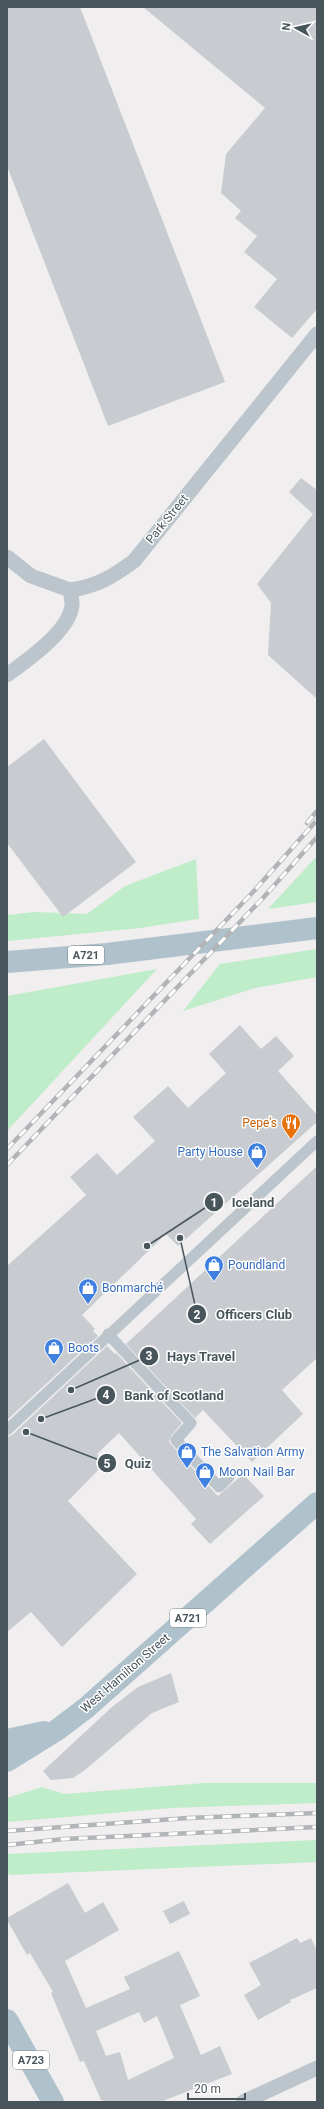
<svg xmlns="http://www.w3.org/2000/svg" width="324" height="2109" font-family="Roboto,sans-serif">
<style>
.green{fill:#bfecc9}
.building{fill:#c8ccd0;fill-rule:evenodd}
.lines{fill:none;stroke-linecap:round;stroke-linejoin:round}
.pedestrian{stroke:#bbc5cb;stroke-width:11}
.minor{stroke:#bbc5cb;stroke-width:15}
.primary{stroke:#afc2cc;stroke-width:22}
.rail-casing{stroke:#b1b5b8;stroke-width:4.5}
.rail{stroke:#fff;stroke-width:3;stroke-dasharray:9;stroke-linecap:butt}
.labels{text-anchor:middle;stroke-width:3;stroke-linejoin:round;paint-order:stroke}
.shield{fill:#fff;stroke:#7f888c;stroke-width:1}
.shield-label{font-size:11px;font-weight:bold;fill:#48555b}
.street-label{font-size:12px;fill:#48555b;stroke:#fff}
.food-label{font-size:12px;fill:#c56008;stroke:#fff;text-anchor:end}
.shop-label{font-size:12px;fill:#366cbe;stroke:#fff;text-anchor:start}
.leader{fill:none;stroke:#48555b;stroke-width:1.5}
.callout-dot{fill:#48555b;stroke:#fff;stroke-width:1.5}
.mark-label{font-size:12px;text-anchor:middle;font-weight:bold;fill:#fff}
.callout-label{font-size:13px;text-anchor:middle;font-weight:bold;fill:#48555b;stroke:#fff;stroke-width:3;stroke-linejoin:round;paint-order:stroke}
</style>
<rect width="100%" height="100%" fill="#f1eeef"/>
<g class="green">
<polygon points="317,856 317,902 268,909"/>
<polygon points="196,859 199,919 140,928 7,941 7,915 35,912 87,914 125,886"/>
<polygon points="317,949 317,977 255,988 183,1011 220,964"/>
<polygon points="157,969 7,1131 7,996"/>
<polygon points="205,1783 317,1783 317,1803 172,1808 7,1822 7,1798 42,1787 64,1794"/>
<polygon points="317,1840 317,1862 10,1875 7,1872 7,1854"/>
</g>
<g class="building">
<polygon points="7,7 80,7 225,382 108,426 7,166"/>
<polygon points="143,7 317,7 317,309 292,338 254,307 277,279 244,252 257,236 235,218 241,211 221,193 226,154 265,108"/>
<polygon points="301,478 317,490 317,699 268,655 271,603 257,584 313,514 289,492"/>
<polygon points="44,739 136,862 63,917 7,843 7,767"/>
<polygon points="240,1025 261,1049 276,1036 294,1056 278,1071 317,1115 317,1122 178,1246 166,1234 82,1315 95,1329 93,1331 98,1336 7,1420 7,1266 86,1195 70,1177 97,1153 117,1175 155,1141 133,1117 168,1086 188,1108 226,1073 209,1054"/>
<polygon points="317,1166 317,1358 282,1390 303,1414 252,1462 203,1410 195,1418 126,1344"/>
<polygon points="107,1346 115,1354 116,1353 182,1423 171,1436 169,1442 214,1492 218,1496 243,1474 264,1496 210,1544 191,1524 196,1519 119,1433 97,1454 106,1462 68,1501 137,1574 62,1647 31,1612 7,1632 7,1437 12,1435"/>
<polygon points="171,1673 179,1702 152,1713 85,1770 73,1778 51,1780 43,1771 112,1707 138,1687"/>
<path d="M68 1883 85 1913 103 1902 119 1930 65 1961 86 2008 130 1989 124 1977 179 1951 200 1996 180 2005 201 2055 220 2046 232 2074 160 2102H109L101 2100 84 2061 80 2062 51 1993 53 1992 30 1953 27 1955 7 1920V1918ZM139 2012 144 2023 157 2016 174 2058 128 2080 120 2052 106 2056 96 2031Z"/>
<polygon points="184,1901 190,1914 170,1924 163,1911"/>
<polygon points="297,1938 300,1943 311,1938 317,1951 317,1988 290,2000 291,2002 258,2020 244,1995 261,1985 249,1963"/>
</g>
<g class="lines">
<g class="pedestrian">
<polyline points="108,1334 191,1423 176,1440 219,1487 229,1477"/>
<polyline points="7,1430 317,1141"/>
</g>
<g class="minor">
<polyline points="7,557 31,576 70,590"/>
<path d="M7 675C26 661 70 631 72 605 72 600 71 595 70 590 98 586 112 577 134 561L317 334"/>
<polyline points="243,2102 317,2068"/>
</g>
<g class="primary">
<polyline points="7,962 107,954 317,928"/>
<polyline points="7,1740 44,1732"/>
<polyline points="7,1761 57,1730 86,1708 317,1503"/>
<polyline points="7,2020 53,2102"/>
</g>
<g class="rail-casing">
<g id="rail">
<polyline points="307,823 317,811"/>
<polyline points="7,1149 254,891 317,820"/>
<polyline points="7,1165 263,898 317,837"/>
<polyline points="7,1831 188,1818 317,1813"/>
<polyline points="7,1845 64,1839 317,1827"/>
</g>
</g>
<use href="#rail" class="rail"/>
</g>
<defs>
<g id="restaurant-pin" transform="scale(1)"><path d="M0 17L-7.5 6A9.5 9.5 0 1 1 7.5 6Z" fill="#e8710a" stroke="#fff"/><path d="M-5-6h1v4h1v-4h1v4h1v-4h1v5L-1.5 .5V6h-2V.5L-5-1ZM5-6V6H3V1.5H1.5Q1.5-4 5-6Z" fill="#fff"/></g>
<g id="shop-pin" transform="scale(1)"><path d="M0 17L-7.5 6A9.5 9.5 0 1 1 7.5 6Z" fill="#3f7fe0" stroke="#fff"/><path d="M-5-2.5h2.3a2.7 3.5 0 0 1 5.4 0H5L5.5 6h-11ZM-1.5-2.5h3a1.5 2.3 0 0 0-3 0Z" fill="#fff"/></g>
</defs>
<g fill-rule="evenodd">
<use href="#restaurant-pin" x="291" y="1123"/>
<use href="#shop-pin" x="257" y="1152"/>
<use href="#shop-pin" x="214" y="1265"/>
<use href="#shop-pin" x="88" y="1288"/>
<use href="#shop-pin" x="54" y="1348"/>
<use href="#shop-pin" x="187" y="1452"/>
<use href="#shop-pin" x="205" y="1472"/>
</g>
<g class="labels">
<g class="shield">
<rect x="68" y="946" width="36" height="18" rx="3"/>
<rect x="170" y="1609" width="36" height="18" rx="3"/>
<rect x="13" y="2051" width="36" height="18" rx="3"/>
</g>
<g class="shield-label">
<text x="86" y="959">A721</text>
<text x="188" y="1622">A721</text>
<text x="31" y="2064">A723</text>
</g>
<g class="street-label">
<text transform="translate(167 519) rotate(-51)" y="4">Park Street</text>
<text transform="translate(125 1673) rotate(-41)" y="4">West Hamilton Street</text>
</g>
<g class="food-label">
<text x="277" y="1127">Pepe's</text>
</g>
<g class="shop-label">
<text x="243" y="1156" text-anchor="end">Party House</text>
<text x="228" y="1269">Poundland</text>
<text x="102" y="1292">Bonmarché</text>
<text x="68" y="1352">Boots</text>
<text x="201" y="1456">The Salvation Army</text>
<text x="219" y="1476">Moon Nail Bar</text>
</g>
</g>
<path class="leader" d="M147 1246L214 1202M180 1238L197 1314M71 1390L149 1356M41 1419L106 1395M26 1432L107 1463"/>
<g class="callout-dot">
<circle cx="147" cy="1246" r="4"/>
<circle cx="180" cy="1238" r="4"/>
<circle cx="71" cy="1390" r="4"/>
<circle cx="41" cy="1419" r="4"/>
<circle cx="26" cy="1432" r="4"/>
<circle cx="214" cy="1202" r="10"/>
<circle cx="197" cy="1314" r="10"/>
<circle cx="149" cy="1356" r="10"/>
<circle cx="106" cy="1395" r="10"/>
<circle cx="107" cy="1463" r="10"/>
</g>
<g class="mark-label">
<text x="214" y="1207">1</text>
<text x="197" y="1319">2</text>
<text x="149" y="1360">3</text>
<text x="106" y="1399">4</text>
<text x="107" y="1468">5</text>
</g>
<g class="callout-label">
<text x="253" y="1207">Iceland</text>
<text x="254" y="1319">Officers Club</text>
<text x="201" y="1361">Hays Travel</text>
<text x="174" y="1400">Bank of Scotland</text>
<text x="138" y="1468">Quiz</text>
</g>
<rect width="324" height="2109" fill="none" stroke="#48555b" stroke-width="16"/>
<g transform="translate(296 28) rotate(278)" stroke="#ffffff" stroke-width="3" paint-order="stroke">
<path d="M0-3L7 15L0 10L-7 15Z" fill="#48555b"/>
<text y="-6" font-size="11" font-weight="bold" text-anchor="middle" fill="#48555b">N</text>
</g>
<path d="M188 2093v6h57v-6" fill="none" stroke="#48555b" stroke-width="2"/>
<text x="194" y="2093" font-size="12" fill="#48555b" stroke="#ffffff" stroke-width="3" paint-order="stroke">20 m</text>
</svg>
